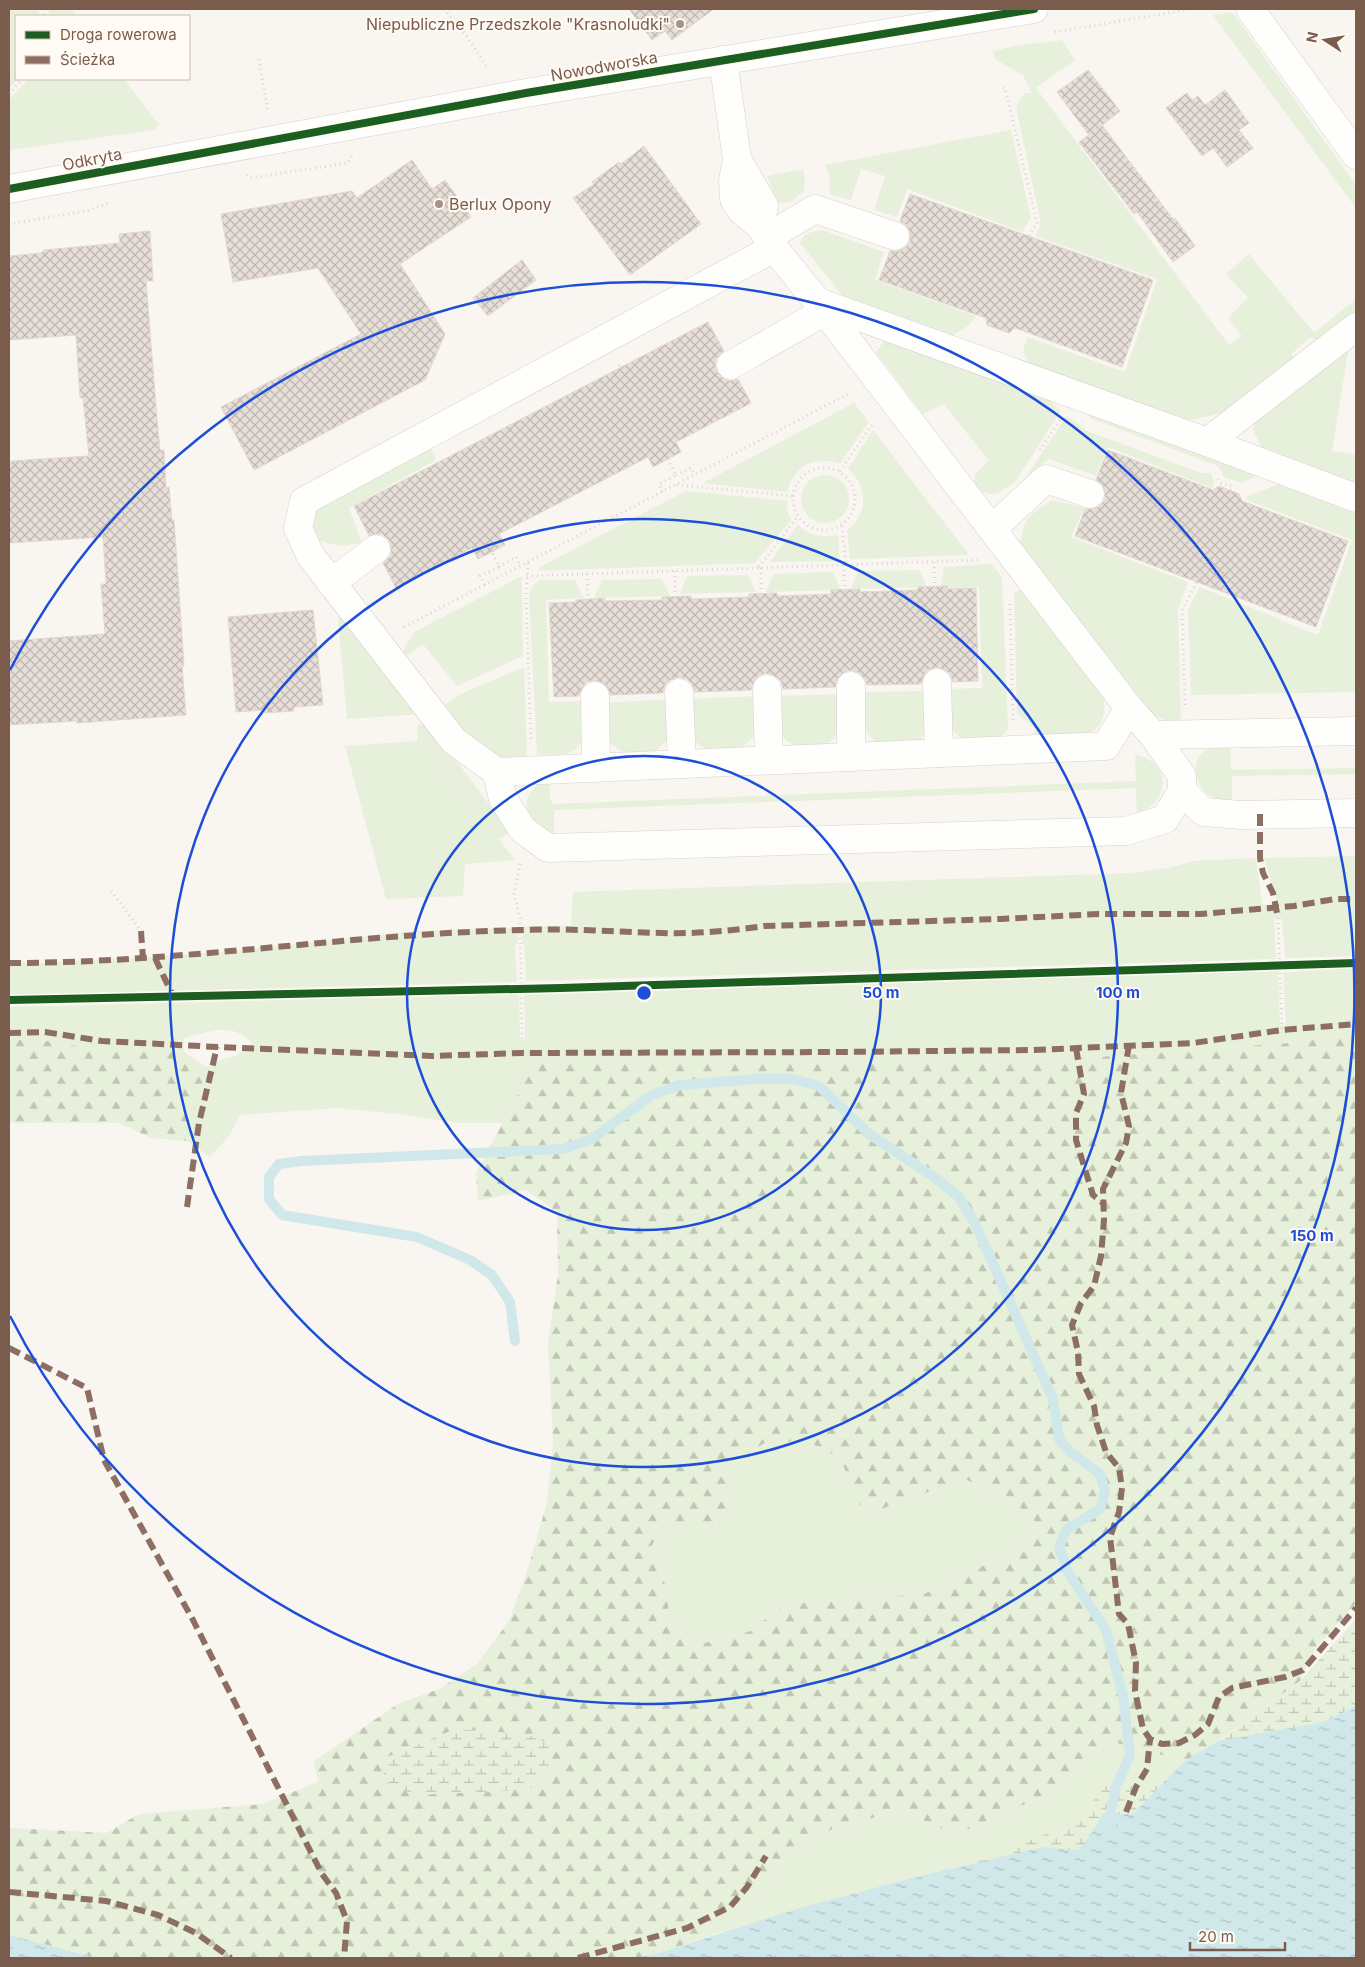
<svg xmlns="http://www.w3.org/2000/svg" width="1365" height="1967" font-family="Inter,sans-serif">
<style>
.green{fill:#e7f0db}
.forest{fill:url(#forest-firs);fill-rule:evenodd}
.wetland{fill:url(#wetland-marsh)}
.water{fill:url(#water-ripples)}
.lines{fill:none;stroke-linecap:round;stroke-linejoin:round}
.stream{stroke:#d0e8ea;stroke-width:10}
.building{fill:url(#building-cross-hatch);stroke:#e2d8d2}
.minor-casing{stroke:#d7d1cb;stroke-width:29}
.path{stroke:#dcd5d0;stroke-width:3;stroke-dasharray:1 4;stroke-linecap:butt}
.minor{stroke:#fefefd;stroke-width:28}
.quiet{stroke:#8d6e63;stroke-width:6;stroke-dasharray:12 6;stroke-linecap:butt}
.cycleway-casing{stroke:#fffaf3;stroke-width:11}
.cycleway{stroke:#1b5e20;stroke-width:8}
.ring{fill:none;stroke:#1d4ed8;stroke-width:2.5}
.poi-dot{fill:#a69286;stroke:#fffaf3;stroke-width:2}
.labels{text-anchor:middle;stroke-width:4;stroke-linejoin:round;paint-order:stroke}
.poi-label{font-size:16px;fill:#7a5c4d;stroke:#fffaf3;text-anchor:end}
.street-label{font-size:16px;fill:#7a5c4d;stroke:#fffaf3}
.centre{fill:#1d4ed8;stroke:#fffaf3;stroke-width:2.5}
.ring-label{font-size:15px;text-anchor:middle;font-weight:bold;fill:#1d4ed8;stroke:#fffaf3;stroke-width:4;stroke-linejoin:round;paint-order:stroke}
</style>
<defs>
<pattern id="forest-firs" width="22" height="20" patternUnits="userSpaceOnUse" patternTransform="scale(1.25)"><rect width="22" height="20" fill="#e7f0db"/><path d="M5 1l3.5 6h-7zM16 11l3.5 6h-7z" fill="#c0c6b4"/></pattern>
<pattern id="wetland-marsh" width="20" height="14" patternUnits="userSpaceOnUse" patternTransform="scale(1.25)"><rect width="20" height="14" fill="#e7f0db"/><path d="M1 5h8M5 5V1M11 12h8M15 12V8" fill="none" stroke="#c0c6b4"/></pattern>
<pattern id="water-ripples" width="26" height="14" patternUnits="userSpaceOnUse" patternTransform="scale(1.25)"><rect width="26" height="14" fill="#d0e8ea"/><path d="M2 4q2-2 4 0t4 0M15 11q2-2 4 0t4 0" fill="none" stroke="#aebfc0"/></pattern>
<pattern id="building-cross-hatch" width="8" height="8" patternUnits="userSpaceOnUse" patternTransform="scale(1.25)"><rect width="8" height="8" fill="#e6ded7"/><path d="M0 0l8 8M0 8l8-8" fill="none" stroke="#bfb7b1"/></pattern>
</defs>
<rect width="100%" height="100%" fill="#f9f5f0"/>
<g class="green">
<polygon points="9,9 38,9 40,16 16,16 16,79 18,79 9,89"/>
<polygon points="48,9 71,9 77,16 50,16"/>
<polygon points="1232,12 1356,185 1356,208 1213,15"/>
<polygon points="1062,40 1075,60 1036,88 1229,345 1242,336 1228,318 1248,298 1226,274 1249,254 1314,333 1356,299 1356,316 1325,340 1310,338 1291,354 1298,362 1237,410 1191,420 1180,420 1030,364 1023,352 1027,337 1125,372 1157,279 1035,236 1041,224 1016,107 1025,93 1032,93 1023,75 995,59 993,51 1015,46"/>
<polygon points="28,79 124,79 159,125 153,130 9,150 9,100"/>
<polygon points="1011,130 1031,218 1022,232 907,189 897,217 874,210 885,176 861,169 851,200 830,194 829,174 825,165"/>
<polygon points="803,169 805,181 804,191 789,203 778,203 767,176"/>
<path d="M822 230 884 252 875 280 976 316 968 326 951 336 843 296 800 243C804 233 811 232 822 230Z"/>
<polygon points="1356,333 1356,346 1349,345 1332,451 1356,455 1356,485 1263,450 1253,430 1257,415"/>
<polygon points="886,339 1041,393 1061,411 1014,483 998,493 991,494 982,491 974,485 975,474 989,461 944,404 923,414 876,352"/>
<path d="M854 403 869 422 840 463C813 456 795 465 787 492L703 483Z"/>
<polygon points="1083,409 1255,472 1253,478 1242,483 1224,477 1218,466 1092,419"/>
<polygon points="1067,416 1087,431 1201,473 1211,473 1214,482 1212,488 1108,447 1096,476 1049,459 1027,475"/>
<path d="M873 430 969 555 850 559 847 530C869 515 868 485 848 469Z"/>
<polygon points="431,448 436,460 349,508 362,543 340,546 316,540 310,519 320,502 406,459"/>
<circle cx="825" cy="499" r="24"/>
<polygon points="1284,482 1356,510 1356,692 1191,695 1188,610 1200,587 1318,635 1352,540 1246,500 1248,496"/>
<polygon points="686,491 787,501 787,510 791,520 755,563 538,571 540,567"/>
<path d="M1052 500 1084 508 1071 537 1188 582 1178 609 1181 720H1165L1152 715 1021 546C1022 519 1030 514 1052 500Z"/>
<path d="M798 525C811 537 821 537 838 535L840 561 770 562Z"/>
<path d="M992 564 1002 578 1008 729 998 740C948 743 950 734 947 689L982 688 979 587 941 588 944 567Z"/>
<polygon points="919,570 927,587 851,589 858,571"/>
<polygon points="833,572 841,590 766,592 774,574"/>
<polygon points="748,575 756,592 680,594 687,576"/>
<polygon points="522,576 523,656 457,686 423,644 407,655 404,653 405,646 414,632"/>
<polygon points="662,579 670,596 594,598 602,580"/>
<path d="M539 580H575L584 598 546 600 549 702 583 701C583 718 590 748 568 753 559 756 546 754 537 754L529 595 533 587Z"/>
<path d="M1023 588 1103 695C1112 746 1068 736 1033 737L1035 728 1017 714 1014 593Z"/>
<polygon points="342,616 422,714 347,719 338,619"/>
<polygon points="524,667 527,756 503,757 477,749 445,705 463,693"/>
<polygon points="929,691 926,730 919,742 875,742 860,723 859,692"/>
<polygon points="843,694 840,733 825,745 795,746 783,738 776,727 775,696"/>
<polygon points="759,696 756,735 742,747 708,750 696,742 690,731 689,699"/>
<polygon points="671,699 669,739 655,751 624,753 612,745 605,734 604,703"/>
<polygon points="428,723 510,832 499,839 429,750 515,860 465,864 463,896 386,899 345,746 417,741 418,725"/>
<path d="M1220 746H1230L1231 770 1356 768V774L1232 776V800C1227 800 1222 800 1217 799 1198 793 1186 764 1205 751 1209 748 1214 747 1220 746Z"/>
<path d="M1135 755C1172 761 1171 802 1137 814L1136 788 554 810V834L550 833C545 829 536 825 532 819 519 801 533 785 549 778L550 799 553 804 1136 781Z"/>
<polygon points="1356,856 1356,956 1285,958 1282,919 1274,918 1276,959 526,981 524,944 522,944 523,926 571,926 573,892 1130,873 1169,868 1192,861 1256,858 1262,904 1280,911 1264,858"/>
<polygon points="517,928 518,944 515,944 517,982 9,995 9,961 37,963 130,958 232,951 414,931"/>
<path d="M1356 968V1035L1288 1043 1044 1061H536L503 1123H458L397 1114 336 1108 240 1115 229 1136 210 1157 187 1141 206 1067 223 1059 233 1057 253 1045C233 1020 210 1032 183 1038L184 1052H110L41 1040H9V1007L519 994 520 1041 525 1039 524 995 1278 971 1280 1025 1286 1026 1283 972Z"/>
<polygon points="807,1441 840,1458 848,1477 874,1513 899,1501 967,1480 1010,1500 1034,1518 1033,1542 1013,1558 987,1564 924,1594 785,1604 751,1631 697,1645 668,1623 668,1591 650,1549 662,1527 714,1525 730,1502 731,1464 765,1442"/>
<polygon points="1117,1743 1185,1761 1133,1814 1044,1847 920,1876 715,1934 784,1855 834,1828 902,1810 940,1828 969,1829 1032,1801 1062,1785 1087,1754"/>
</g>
<g class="forest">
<path d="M1356 1035V1603L1315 1649 1300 1681 1218 1741 1185 1761 1117 1743 1087 1754 1062 1785 1032 1801 969 1829 940 1828 902 1810 834 1828 784 1855 715 1934 662 1952 637 1958H97L9 1935V1828L107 1833 139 1814 263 1804 318 1782 314 1761 398 1704 441 1688 478 1663 509 1621 525 1578 547 1503 553 1442 548 1343 558 1275 557 1212 526 1190 478 1201 476 1173 536 1061H1044L1288 1043ZM807 1441 840 1458 860 1505 874 1513 899 1501 967 1480 1010 1500 1034 1518 1033 1542 1013 1558 987 1564 924 1594 785 1604 751 1631 697 1645 668 1623V1591L650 1549 662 1527 713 1525 730 1502 731 1464 766 1442Z"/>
<polygon points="9,1040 41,1040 110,1052 184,1052 206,1067 187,1141 151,1138 119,1123 9,1123"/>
</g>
<g class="wetland">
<polygon points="1356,1619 1356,1819 1154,1840 768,1958 637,1958 662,1952 800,1908 920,1876 975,1863 1076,1822 1107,1784 1162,1785 1185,1761 1219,1741 1300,1681"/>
<polygon points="455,1729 526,1734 549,1744 549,1771 535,1787 503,1791 416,1795 385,1782 382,1759"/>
</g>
<g class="water">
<polygon points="1356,1706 1356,1958 637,1958 662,1952 800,1908 920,1876 1044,1847 1078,1850 1089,1837 1103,1814 1133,1814 1185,1761 1218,1741 1323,1722"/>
<polygon points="9,1935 97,1958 9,1958"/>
</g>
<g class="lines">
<polyline class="stream" points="515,1341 510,1302 492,1275 470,1260 417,1237 282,1215 269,1199 269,1177 279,1164 302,1161 563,1149 592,1139 652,1095 680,1085 757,1079 793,1079 819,1086 869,1134 934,1177 958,1196 975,1223 1052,1397 1060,1441 1069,1451 1100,1474 1105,1491 1100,1509 1066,1530 1059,1547 1069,1574 1106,1630 1123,1696 1130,1755 1116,1787 1111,1810 1111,1827"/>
</g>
<g class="building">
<polygon points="629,9 714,9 672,40 665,31 652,40"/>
<polygon points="1088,70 1120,111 1095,131 1102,125 1173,219 1175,218 1195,246 1173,262 1137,212 1134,214 1079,142 1089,135 1057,92"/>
<polygon points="1225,90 1249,123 1239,130 1253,148 1227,167 1213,148 1202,156 1166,108 1187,93 1192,100 1198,96 1205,105"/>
<polygon points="644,146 701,224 630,275 573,198 594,184 592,182 619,162 621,164"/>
<polygon points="412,160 432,189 445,180 471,217 400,264 445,334 425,380 254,470 221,407 361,334 318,268 233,282 221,214 352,191 357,198"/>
<polygon points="910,194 1153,280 1122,367 1015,328 1009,333 987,325 986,318 879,280 890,251 899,251 906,247 910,241 910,232 906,225 900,221"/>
<polygon points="150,231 153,281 146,281 157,419 160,450 164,450 166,488 169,487 172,520 174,520 184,666 182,666 186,715 77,723 77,721 9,725 9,641 105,634 101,584 106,584 103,537 9,543 9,464 11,464 11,461 89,456 83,398 80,398 76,335 9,340 9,256 41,253 44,250 120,243 119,234"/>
<polygon points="522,260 536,280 488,316 473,298"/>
<polygon points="708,322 724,351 717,358 715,364 717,372 724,379 730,381 738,379 751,403 676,442 681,452 653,467 648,457 499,534 505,545 492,552 478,559 472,548 396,588 383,563 391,555 391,547 389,540 382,534 375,534 369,536 354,506"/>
<polygon points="1108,450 1213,490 1219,486 1239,494 1242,501 1348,541 1316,627 1075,536 1085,509 1093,509 1100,506 1105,499 1105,491 1102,484 1096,480"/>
<polygon points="947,586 948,589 976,588 978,681 953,682 950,674 945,670 936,667 928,670 924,675 921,684 867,685 865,679 859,673 851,670 844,672 838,678 835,687 783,689 781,681 775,676 766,673 758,676 754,681 751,690 695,692 692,684 687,679 679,677 670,680 665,685 663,693 610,695 608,688 603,683 594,680 587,682 582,688 579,696 554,697 549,603 576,602 576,600 605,598 605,601 662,600 662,597 691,596 691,599 749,597 749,594 777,593 777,596 831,594 831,590 860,589 860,592 918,590 918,587"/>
<polygon points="313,610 323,705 294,707 294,711 264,713 264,710 236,712 228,617"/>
</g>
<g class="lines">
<g class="minor-casing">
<g id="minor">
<polyline points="1250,9 1356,155"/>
<polyline points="723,60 737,159 733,181 734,199 742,211 760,226 774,248 825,311 1129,708 1106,746 497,772 454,741 310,555 298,528 304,501 774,248"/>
<polyline points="737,159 764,206 760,226"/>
<polyline points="9,189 526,93 1034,9"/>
<polyline points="768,237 815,209 895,236"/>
<polyline points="818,302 1207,442 1356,498"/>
<polyline points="731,365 825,311"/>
<polyline points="1207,442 1356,327"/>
<polyline points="992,529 1046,479 1090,494"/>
<polyline points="331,583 376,549"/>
<polyline points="937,683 939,753"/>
<polyline points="767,689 769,760"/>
<polyline points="679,693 682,764"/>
<polyline points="595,696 596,768"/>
<polyline points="1153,735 1356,731"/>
<polyline points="851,757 851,686"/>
<polyline points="497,772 503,799 523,830 548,848 1126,831 1165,819 1182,791 1182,776 1153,735 1129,708"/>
<polyline points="1182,791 1204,812 1241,815 1356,813"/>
</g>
</g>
<g class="path">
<polyline points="42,9 44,16"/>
<polyline points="444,9 466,35 488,69"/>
<polyline points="1055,32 1192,9"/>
<polyline points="259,59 268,112"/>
<polyline points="1003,88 1005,88 1037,223 1026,241"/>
<polyline points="9,94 22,79"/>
<polyline points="247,175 250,178 348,163 352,156"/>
<polyline points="9,224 86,211 108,203"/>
<polyline points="619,365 623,373"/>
<polyline points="1040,450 1060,420"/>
<circle cx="824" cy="499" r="31"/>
<polyline points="840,471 874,422"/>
<polyline points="676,475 691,468 695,475"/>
<polyline points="1218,479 1220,483 1232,486 1230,491"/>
<polyline points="677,485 793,496"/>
<polyline points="662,492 659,484 676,475 668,459"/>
<polyline points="842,526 846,564"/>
<polyline points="934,562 935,586"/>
<polyline points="528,563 526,596 531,742"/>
<polyline points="844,565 845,590"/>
<polyline points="499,567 516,557 520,566"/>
<polyline points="759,567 798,516"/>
<polyline points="761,568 761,594"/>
<polyline points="675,571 675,597"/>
<polyline points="587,574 588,599"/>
<polyline points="527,576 979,560"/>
<polyline points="485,585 480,576 499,567 492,552"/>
<polyline points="1010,604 1013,720"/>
<polyline points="404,627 850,393"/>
<polyline points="1185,705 1182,611 1199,577"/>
<polyline points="520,864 514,894 520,918 522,1042"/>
<polyline points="111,891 141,931"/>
<polyline points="1278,918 1282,1030"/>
</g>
<use href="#minor" class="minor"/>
<g class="quiet">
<polyline points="1260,814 1260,858 1263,873 1273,893 1278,918"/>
<polyline points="141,931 143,959"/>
<polyline points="155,958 173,996"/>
<path d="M9 963C180 963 350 934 521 930 568 928 615 932 662 933 696 934 730 931 764 926L1000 919 1099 914H1200L1294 906 1335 899H1356"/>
<polyline points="9,1033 45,1032 102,1041 217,1047 431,1056 523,1053 840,1052 1033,1050 1193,1043 1282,1030 1356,1024"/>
<polyline points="1129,1045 1121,1093 1129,1126 1126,1143 1103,1189 1104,1220 1101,1256 1094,1286 1081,1303 1072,1325 1078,1352 1079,1374 1094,1406 1097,1425 1106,1452 1119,1468 1122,1488 1119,1512 1110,1537 1119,1614 1128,1624 1136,1663 1135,1691 1143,1729 1150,1739 1162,1744 1179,1743 1195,1735 1208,1724 1219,1697 1232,1688 1285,1677 1303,1670 1356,1608"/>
<polyline points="1076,1048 1084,1094 1076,1113 1076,1140 1093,1195 1103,1203"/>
<polyline points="187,1207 199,1123 217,1047"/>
<polyline points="9,1348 87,1388 104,1460 193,1620 322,1874 336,1893 347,1921 344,1958"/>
<polyline points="1126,1812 1136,1787 1147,1769 1150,1739"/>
<polyline points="9,1892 106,1901 158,1915 196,1933 231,1958"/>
<polyline points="578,1958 687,1928 730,1907 747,1887 766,1856"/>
</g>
<g class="cycleway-casing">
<g id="cycleway">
<polyline points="9,189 526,93 1034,9"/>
<polyline points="9,1000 561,988 1356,963"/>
</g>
</g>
<use href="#cycleway" class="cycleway"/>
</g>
<g class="ring">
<circle cx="644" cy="993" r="237"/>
<circle cx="644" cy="993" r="474"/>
<path d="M10 670A711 711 0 1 1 10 1316"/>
</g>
<g class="poi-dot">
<circle cx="680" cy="24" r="5"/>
<circle cx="439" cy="204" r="5"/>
</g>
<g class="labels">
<g class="poi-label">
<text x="670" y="30">Niepubliczne Przedszkole "Krasnoludki"</text>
<text x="449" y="210" text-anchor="start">Berlux Opony</text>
</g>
<g class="street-label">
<text transform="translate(604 66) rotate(-10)" y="6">Nowodworska</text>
<text transform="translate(92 159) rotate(-11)" y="6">Odkryta</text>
</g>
</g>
<circle cx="644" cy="993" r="8" class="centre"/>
<g class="ring-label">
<text x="881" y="998">50 m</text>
<text x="1118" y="998">100 m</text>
<text x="1312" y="1241">150 m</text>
</g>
<rect width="1365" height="1967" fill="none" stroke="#7a5c4d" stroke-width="20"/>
<rect x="15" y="15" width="175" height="65" fill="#fffaf3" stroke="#cabbb1"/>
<rect x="25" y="31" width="25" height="8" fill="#1b5e20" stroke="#cabbb1"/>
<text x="60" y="40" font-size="15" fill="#7a5c4d">Droga rowerowa</text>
<rect x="25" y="56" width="25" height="8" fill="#8d6e63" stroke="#cabbb1"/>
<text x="60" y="65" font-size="15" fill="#7a5c4d">Ścieżka</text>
<g transform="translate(1325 40) rotate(282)" stroke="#fffaf3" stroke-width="4" paint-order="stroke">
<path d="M0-4L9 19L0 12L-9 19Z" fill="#7a5c4d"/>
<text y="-8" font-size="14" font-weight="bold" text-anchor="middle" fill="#7a5c4d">N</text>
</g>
<path d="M1190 1942v8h95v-8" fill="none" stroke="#7a5c4d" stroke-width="2.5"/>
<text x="1198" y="1942" font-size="15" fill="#7a5c4d" stroke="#fffaf3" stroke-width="4" paint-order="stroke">20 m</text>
</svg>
